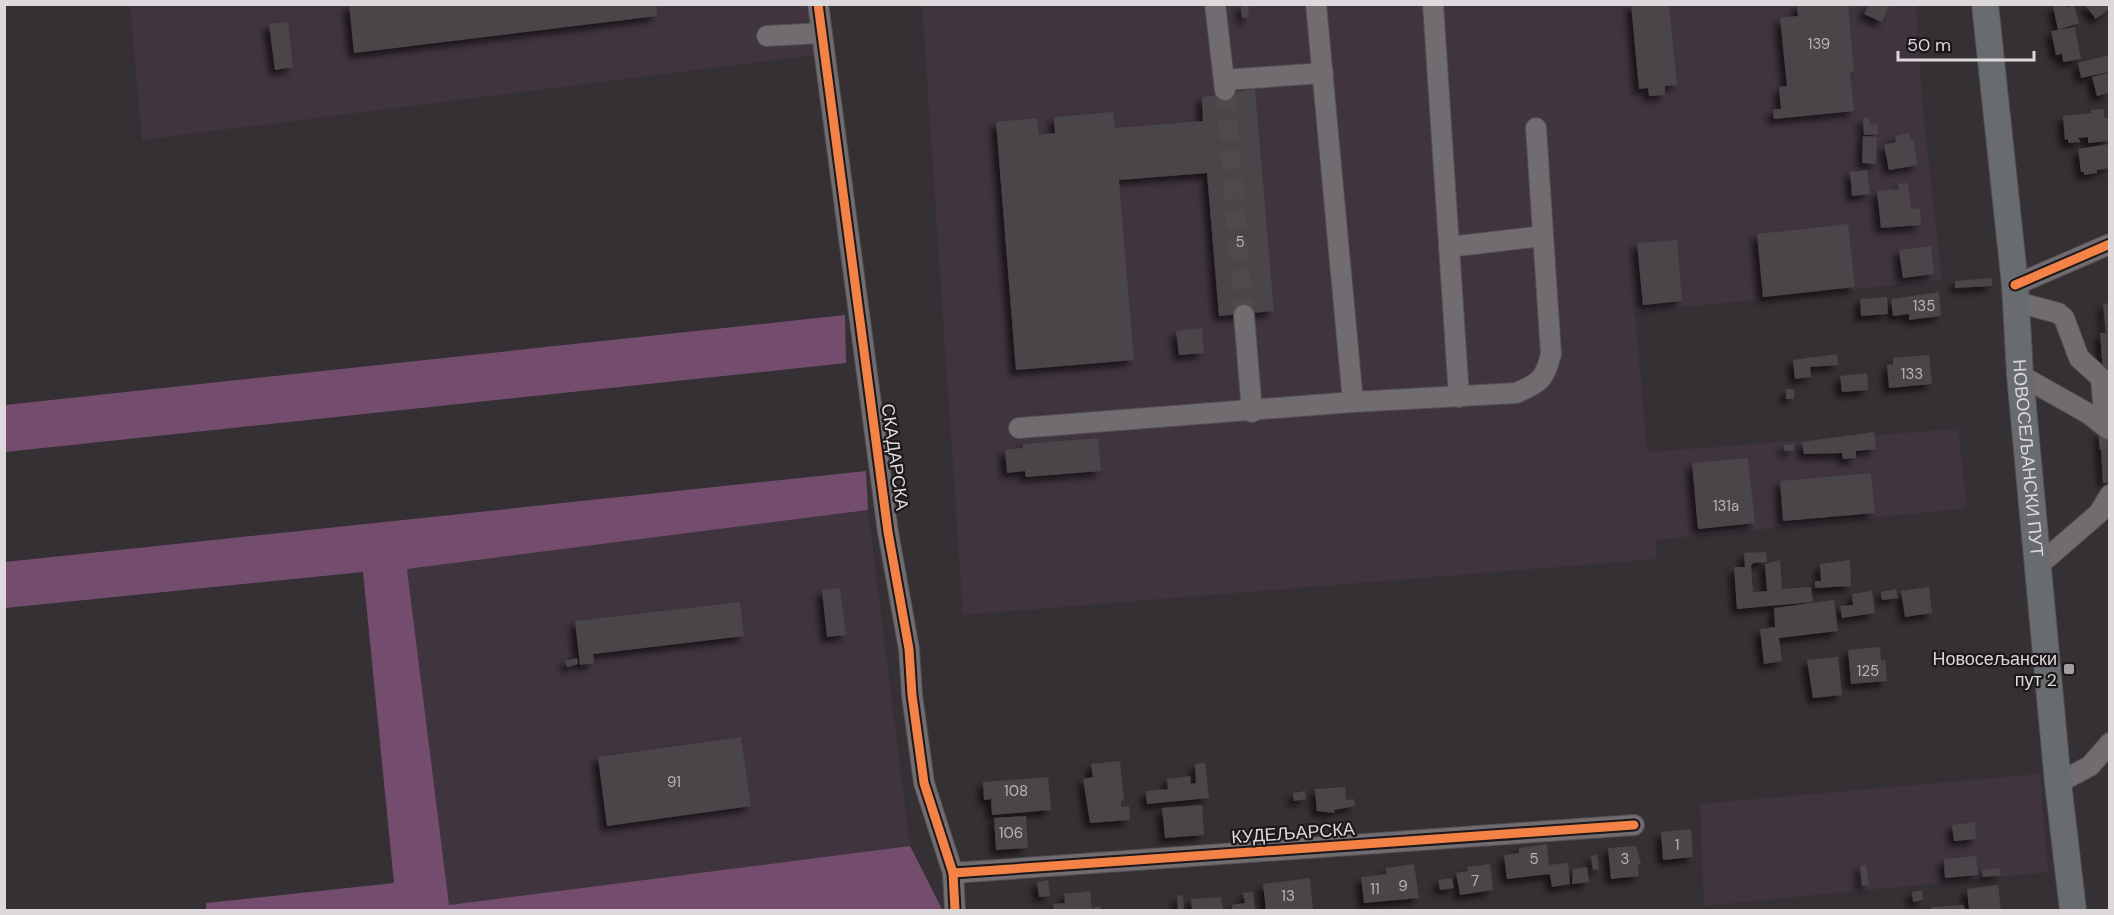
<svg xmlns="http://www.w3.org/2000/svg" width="2114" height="915" font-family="'DM Sans',sans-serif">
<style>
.built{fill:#40343e}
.forest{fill:#744d6e}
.building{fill:#494548;filter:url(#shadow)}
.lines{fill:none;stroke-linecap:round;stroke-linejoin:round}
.minor-tunnel{stroke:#4e494d;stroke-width:20;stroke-dasharray:20 10;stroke-linecap:butt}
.minor-casing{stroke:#534e52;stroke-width:22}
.major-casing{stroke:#534e52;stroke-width:28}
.minor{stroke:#706c70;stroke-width:20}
.major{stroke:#696c6e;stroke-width:26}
.cycleway-casing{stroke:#1c181b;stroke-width:13}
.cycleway{stroke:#f48246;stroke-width:9}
.poi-dot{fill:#a29da1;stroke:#1c181b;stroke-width:2}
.labels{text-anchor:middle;stroke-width:4.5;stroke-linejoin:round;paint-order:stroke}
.number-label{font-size:15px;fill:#b8b3b7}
.street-label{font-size:18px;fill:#ddd8dc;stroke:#1c181b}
.poi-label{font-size:18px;fill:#ddd8dc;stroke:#1c181b;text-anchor:end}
</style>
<defs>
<filter id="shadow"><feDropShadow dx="-5.5" dy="5.5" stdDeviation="3" flood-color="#0009"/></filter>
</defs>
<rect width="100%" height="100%" fill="#353034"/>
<g class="built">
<polygon points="130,5 809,5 816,55 142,140"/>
<polygon points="922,5 1916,5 1922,100 1942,280 1635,312 1647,452 1958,429 1967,508 1656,540 1657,559 963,615"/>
<polygon points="868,510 910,846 449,906 407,569"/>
<polygon points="2040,774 2048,872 1704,906 1700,804"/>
</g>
<g class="forest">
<polygon points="845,315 846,363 5,452 5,405"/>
<polygon points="866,471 868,510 407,569 449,905 910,846 942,909 206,910 206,903 394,883 363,572 5,608 5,562"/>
</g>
<g class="building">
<polygon points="349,4 656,4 657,16 354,53"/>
<polygon points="1631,4 1669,4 1677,85 1665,86 1665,95 1649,96 1648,88 1639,89"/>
<polygon points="1797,4 1848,4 1854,72 1850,72 1854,111 1774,119 1773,109 1781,109 1779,87 1787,86 1780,18 1798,16"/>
<polygon points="1869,4 1890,4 1882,22 1864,14"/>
<polygon points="2065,4 2066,8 2074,5 2079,23 2058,30 2075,27 2081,59 2063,62 2062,54 2056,55 2051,31 2058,30 2053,6"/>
<polygon points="2084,4 2108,4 2110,8 2096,19"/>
<polygon points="1241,5 1248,5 1249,18 1242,18"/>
<polygon points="288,22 293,67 275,70 269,24"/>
<polygon points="2109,55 2109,72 2081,78 2078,63"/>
<polygon points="2109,73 2109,93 2097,96 2092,77"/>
<polygon points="1255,89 1274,311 1219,316 1207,173 1119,180 1134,360 1016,370 996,122 1037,118 1039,135 1055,133 1054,117 1113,112 1115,128 1203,121 1202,97"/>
<polygon points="2104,109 2104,118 2109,118 2109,141 2088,143 2088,137 2078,138 2081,142 2068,143 2068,139 2065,140 2063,116 2091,113 2091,110"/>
<polygon points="1863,118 1869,118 1870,125 1877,124 1878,134 1864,135"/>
<polygon points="1909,133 1910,140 1913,139 1918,165 1889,170 1884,145 1896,142 1895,136"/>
<polygon points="1863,136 1877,137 1876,164 1862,163"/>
<polygon points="2109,144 2109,168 2097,170 2097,173 2084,175 2084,172 2081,172 2078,149"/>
<polygon points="1867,170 1870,194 1852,196 1850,172"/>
<polygon points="1908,183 1911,209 1920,208 1921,225 1881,228 1877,191 1899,189 1898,184"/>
<polygon points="1848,224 1855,287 1763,297 1757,234"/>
<polygon points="1677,240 1682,301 1643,305 1637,243"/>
<polygon points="1931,246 1934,274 1903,278 1899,250"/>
<polygon points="1992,278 1992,286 1955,288 1955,281"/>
<polygon points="1939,292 1941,316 1909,320 1909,314 1893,316 1891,299"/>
<polygon points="1887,297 1888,314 1861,316 1860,299"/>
<polygon points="2109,303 2109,370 2103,371 2100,333 2106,333 2103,304"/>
<polygon points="1202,328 1204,353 1179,355 1176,331"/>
<polygon points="1837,354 1838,365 1810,367 1811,377 1795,379 1793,360"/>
<polygon points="1929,355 1932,384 1889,388 1887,365 1893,364 1893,358"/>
<polygon points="1867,373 1868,390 1842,392 1840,376"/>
<rect x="1786" y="389" width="8" height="10"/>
<polygon points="2109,431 2109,482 2103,483 2100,433"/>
<polygon points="1874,432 1876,449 1856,451 1856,458 1843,459 1842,453 1804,454 1802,442"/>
<polygon points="1098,438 1101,471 1026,477 1025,471 1007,473 1005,450 1023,448 1023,444"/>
<polygon points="1794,444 1794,450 1784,451 1784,445"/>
<polygon points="1748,458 1755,523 1698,529 1692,463"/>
<polygon points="1871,473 1875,513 1783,521 1780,481"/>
<polygon points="1766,552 1767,562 1753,563 1751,566 1753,592 1767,591 1765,564 1780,560 1782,589 1811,587 1813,602 1737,609 1734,567 1745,567 1744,553"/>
<polygon points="1850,560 1851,586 1815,588 1815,581 1821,581 1820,564"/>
<polygon points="1929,587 1932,613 1905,617 1901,591"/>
<polygon points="840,588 846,635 827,637 822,590"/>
<polygon points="1896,589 1898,598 1882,600 1881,592"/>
<polygon points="1872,591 1875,613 1842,618 1840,606 1853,605 1852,594"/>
<polygon points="1834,600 1838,631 1779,638 1782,661 1764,664 1760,629 1775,627 1774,608"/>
<polygon points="740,602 744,636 593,654 594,663 580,665 575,621"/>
<polygon points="1880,647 1881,661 1885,660 1887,681 1851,684 1848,650"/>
<polygon points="1838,657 1842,695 1813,698 1807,660"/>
<polygon points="577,658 578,664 567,667 565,661"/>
<polygon points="741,737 751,806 607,826 598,757"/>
<polygon points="1120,761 1124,801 1121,801 1121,807 1129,806 1130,820 1090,823 1083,779 1093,777 1091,764"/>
<polygon points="1205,763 1209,798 1147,804 1146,791 1168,789 1167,779 1190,776 1191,784 1196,783 1195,764"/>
<polygon points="1048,777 1051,810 992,815 991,799 984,800 983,782"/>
<polygon points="1345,787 1346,800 1354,799 1355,806 1334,810 1335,813 1317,811 1315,789"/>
<polygon points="1305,791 1306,799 1294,801 1293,793"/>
<polygon points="1202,805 1204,835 1165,838 1162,808"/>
<polygon points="1026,816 1028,848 996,850 994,818"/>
<polygon points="1975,822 1976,839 1954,841 1952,825"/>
<polygon points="1691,829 1693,857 1663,860 1661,832"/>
<polygon points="1547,844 1549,865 1568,863 1570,884 1552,887 1550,874 1507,879 1504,855 1519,853 1519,848"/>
<polygon points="1636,846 1641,864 1638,864 1639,876 1611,879 1608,848"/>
<polygon points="1597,855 1599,869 1593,870 1591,856"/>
<polygon points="1976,856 1978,875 1945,878 1944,859"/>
<polygon points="1414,864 1419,898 1364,903 1361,877 1386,874 1386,868"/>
<polygon points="1490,864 1493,890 1460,895 1456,873 1468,871 1467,867"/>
<polygon points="1866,865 1869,885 1862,886 1860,866"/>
<polygon points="1587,867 1589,882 1572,884 1573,869"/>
<polygon points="2000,868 2001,875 1983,877 1982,870"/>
<polygon points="1310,878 1313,909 1266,910 1263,884"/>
<polygon points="1452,878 1454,888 1440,890 1438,880"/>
<polygon points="1048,880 1050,896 1039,897 1037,882"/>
<polygon points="1998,885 2001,910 1969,910 1967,889"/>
<polygon points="1922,890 1923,900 1913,902 1912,892"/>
<polygon points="1090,891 1092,908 1100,906 1101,910 1054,910 1053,904 1065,903 1064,894"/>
<polygon points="1253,892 1255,910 1232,910 1232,905 1245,903 1243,893"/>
<polygon points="1183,895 1184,910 1178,910 1177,896"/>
<polygon points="1221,897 1223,910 1192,910 1191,899"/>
<polygon points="1963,905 1966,910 1931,910 1931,907"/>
</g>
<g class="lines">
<g class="minor-tunnel">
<polyline points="1225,90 1244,315"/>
<polyline points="2108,429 2110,455"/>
</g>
<g class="minor-casing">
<g id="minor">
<polyline points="818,4 888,532 909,649 912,695 924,783 953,873 955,910"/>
<polyline points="1215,4 1225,90"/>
<polyline points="1316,4 1353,402"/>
<polyline points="1433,4 1459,397"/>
<polyline points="767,36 822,33"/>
<polyline points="1224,80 1323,73"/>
<polyline points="1449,247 1543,236"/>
<polyline points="2015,285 2110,244"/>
<polyline points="2016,302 2058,313 2064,318 2079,358 2101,378 2105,426 2110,423"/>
<polyline points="1244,315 1252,412"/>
<polyline points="2020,375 2089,414 2108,429"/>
<path d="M1019 428 1353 402 1516 393C1540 383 1545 379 1551 354L1536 128"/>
<polyline points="2039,565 2099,513 2110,495"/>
<polyline points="2058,783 2090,766 2110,743"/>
<polyline points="953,873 1634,825"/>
</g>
</g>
<g class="major-casing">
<g id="major">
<path id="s1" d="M1985 4 2015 285 2020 375 2058 783 2073 910"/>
</g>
</g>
<use href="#minor" class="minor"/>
<use href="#major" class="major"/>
<g class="cycleway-casing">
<g id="cycleway">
<polyline points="818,4 888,532 909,649 912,695 924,783 953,873 955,910"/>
<polyline points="2015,285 2110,244"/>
<polyline points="953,873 1634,825"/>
</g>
</g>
<use href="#cycleway" class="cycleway"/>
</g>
<rect class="poi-dot" x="2063" y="663" width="12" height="12" rx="3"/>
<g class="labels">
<g class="number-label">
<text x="1819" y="49">139</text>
<text x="1240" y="247">5</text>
<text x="1924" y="311">135</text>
<text x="1912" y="379">133</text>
<text x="1726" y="511">131a</text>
<text x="1868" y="676">125</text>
<text x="674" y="787">91</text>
<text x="1016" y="796">108</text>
<text x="1011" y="838">106</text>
<text x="1677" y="850">1</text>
<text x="1534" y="864">5</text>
<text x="1625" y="864">3</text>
<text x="1475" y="886">7</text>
<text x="1403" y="891">9</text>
<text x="1375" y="894">11</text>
<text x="1288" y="901">13</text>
</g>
<g class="street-label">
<text transform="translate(895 457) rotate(82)" y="6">СКАДАРСКА</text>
<text dy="6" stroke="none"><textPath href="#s1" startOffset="456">НОВОСЕЉАНСКИ ПУТ</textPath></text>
<text transform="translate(1293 833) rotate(-4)" y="6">КУДЕЉАРСКА</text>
</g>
<g class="poi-label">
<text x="2057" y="665">Новосељански<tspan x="2057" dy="21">пут 2</tspan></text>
</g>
</g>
<rect width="2114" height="915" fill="none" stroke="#ddd8dc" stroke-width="12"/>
<path d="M1898 51v9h136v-9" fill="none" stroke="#ddd8dc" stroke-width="3"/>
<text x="1907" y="51" font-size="18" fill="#ddd8dc" stroke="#1c181b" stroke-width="4.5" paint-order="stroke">50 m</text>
</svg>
